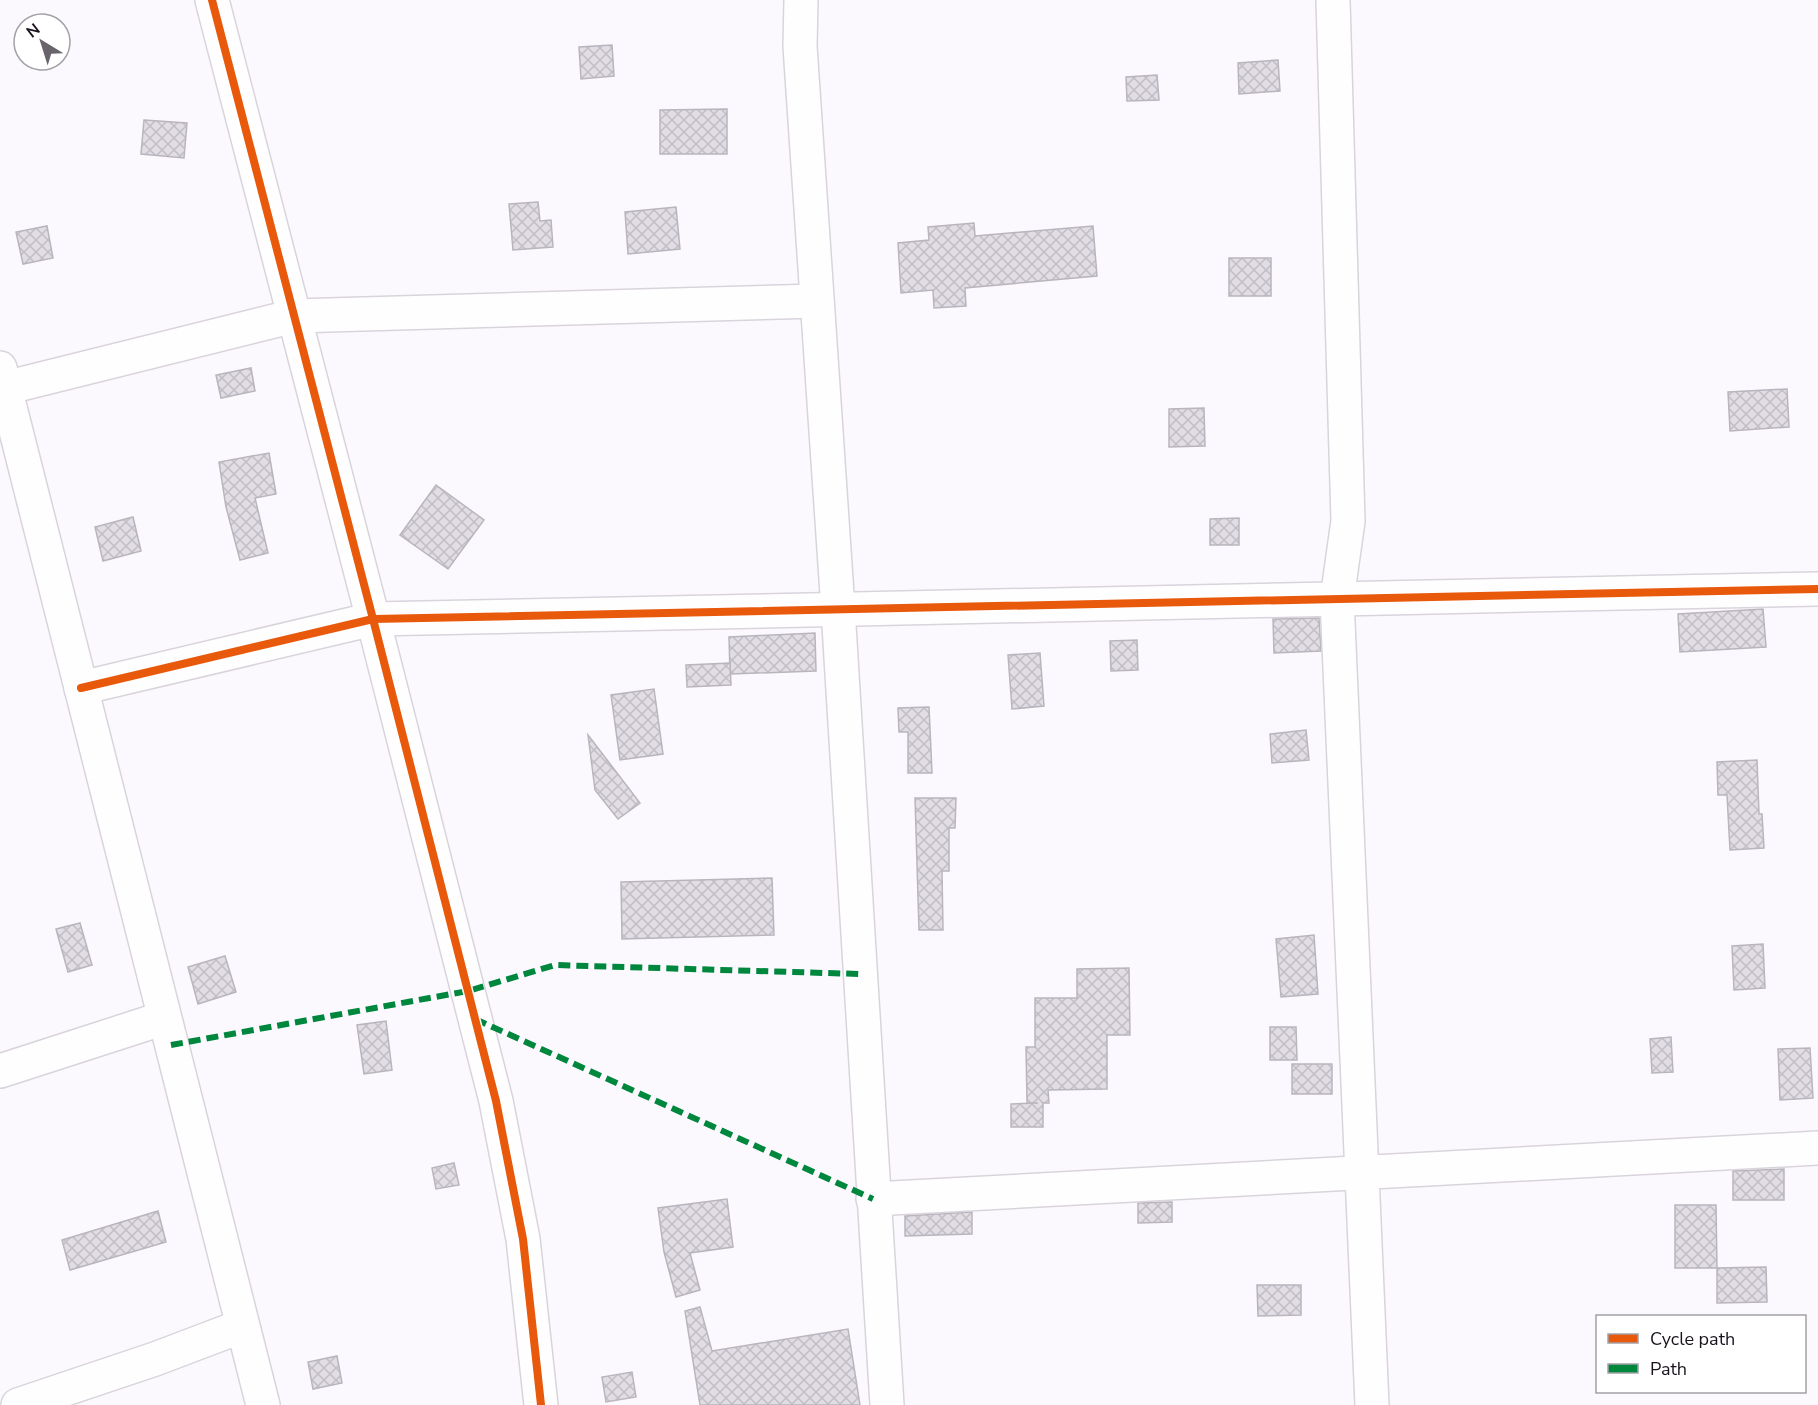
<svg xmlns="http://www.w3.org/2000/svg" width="1818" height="1405" font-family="'Nunito Sans',sans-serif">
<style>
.building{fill:url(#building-cross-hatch);stroke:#b9b5bd;stroke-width:1.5}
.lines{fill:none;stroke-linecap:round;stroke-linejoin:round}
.minor-casing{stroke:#d9d4dc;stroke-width:36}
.minor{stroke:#fffeff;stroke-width:33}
.quiet{stroke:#00873e;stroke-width:6;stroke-dasharray:12 6;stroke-linecap:butt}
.cycleway-casing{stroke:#fff;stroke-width:11}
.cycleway{stroke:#e8590c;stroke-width:8}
</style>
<defs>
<pattern id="building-cross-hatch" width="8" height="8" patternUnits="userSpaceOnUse" patternTransform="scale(1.5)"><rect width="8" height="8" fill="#e2dde5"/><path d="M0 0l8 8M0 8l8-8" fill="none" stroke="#c1bdc4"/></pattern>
</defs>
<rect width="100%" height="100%" fill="#fcf9fe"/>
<g class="building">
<polygon points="612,45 614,76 581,79 579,47"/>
<polygon points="1278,60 1280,91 1239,94 1238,63"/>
<polygon points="1157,75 1159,100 1127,101 1126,77"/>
<polygon points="727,109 727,154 660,154 660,110"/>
<polygon points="144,120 187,123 184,158 141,154"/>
<polygon points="538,202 540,221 551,220 553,247 513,250 509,204"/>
<polygon points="676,207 680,249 628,254 625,212"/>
<polygon points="974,223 975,236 1093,226 1097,276 965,288 966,306 934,308 933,290 901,293 898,243 929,240 928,227"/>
<polygon points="47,226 53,258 23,264 16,232"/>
<rect x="1229" y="258" width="42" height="38"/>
<polygon points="251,368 255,391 221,398 216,375"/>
<polygon points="1787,389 1789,427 1730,431 1728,392"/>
<polygon points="1204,408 1205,446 1169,447 1169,409"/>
<polygon points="269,453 276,494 255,498 268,553 240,560 226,507 219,462"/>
<polygon points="436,485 484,520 448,569 400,535"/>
<polygon points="133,517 141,551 103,561 95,527"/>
<polygon points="1239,518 1239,545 1210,545 1210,519"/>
<polygon points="1763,609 1766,647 1680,652 1678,614"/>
<polygon points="1319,618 1321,651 1274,653 1273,619"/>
<polygon points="815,633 816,671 730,674 729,637"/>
<polygon points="1137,640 1138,670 1111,671 1110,641"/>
<polygon points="1040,653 1044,706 1012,709 1008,655"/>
<polygon points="730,663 731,685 687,687 686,665"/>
<polygon points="654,689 663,754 620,760 611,695"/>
<polygon points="929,707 932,773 908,773 908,732 899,732 898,708"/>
<polygon points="1306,730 1309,760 1272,763 1270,734"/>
<polygon points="588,735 640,803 618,819 595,790"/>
<polygon points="1757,760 1759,814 1762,814 1764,848 1730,850 1727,795 1718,795 1717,762"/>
<polygon points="915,798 956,798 955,828 949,828 949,871 942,871 943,930 919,930"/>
<polygon points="772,878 774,935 622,939 621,882"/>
<polygon points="80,923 92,965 68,972 56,929"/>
<polygon points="1314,935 1318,994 1281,997 1276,939"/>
<polygon points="1763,944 1765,988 1734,990 1732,946"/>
<polygon points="225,956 236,992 198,1004 188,967"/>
<polygon points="1129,968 1130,1035 1107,1035 1107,1089 1048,1090 1049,1103 1043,1103 1043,1127 1011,1127 1011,1104 1038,1103 1027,1103 1026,1047 1035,1047 1035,998 1077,998 1077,969"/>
<polygon points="386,1021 392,1070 364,1074 357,1025"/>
<polygon points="1270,1027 1296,1027 1297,1060 1270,1060"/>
<polygon points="1671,1037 1673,1072 1652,1073 1650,1039"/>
<polygon points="1810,1048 1813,1098 1780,1100 1778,1049"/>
<rect x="1292" y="1064" width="40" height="30"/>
<polygon points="454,1163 459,1185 436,1189 432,1168"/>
<polygon points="1784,1169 1784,1200 1733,1200 1733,1171"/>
<polygon points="727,1199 733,1247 690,1253 700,1290 676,1297 664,1252 658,1208"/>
<polygon points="1172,1202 1172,1222 1138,1223 1138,1203"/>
<polygon points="1675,1205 1716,1205 1717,1268 1675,1268"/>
<polygon points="158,1211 166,1242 70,1270 62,1240"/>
<polygon points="972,1212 972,1234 905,1236 905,1216"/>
<polygon points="1766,1267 1767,1302 1717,1303 1717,1268"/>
<polygon points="1257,1285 1301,1285 1301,1315 1258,1316"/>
<polygon points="700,1307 712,1351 848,1329 860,1405 700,1405 685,1311"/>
<polygon points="337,1356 342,1383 313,1389 308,1362"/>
<polygon points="632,1372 636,1397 606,1402 602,1377"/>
</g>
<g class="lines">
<g class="minor-casing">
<g id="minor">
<polyline points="212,0 373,619 496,1101 523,1239 541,1405"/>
<polyline points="801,0 800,46 838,609 887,1405"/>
<polyline points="1333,0 1348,521 1337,599 1372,1405"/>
<polyline points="0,368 263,1405"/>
<polyline points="5,388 294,316 817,301"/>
<polyline points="81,688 373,619 1818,589"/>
<polyline points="0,1071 164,1018"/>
<polyline points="873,1199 1818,1148"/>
<polyline points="18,1405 155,1359 242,1326"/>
</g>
</g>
<use href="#minor" class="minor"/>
<g class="quiet">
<polyline points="475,1019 873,1199"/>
<polyline points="171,1045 468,991 555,965 860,974"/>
</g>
<g class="cycleway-casing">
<g id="cycleway">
<polyline points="212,0 373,619 496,1101 523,1239 541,1405"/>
<polyline points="81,688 373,619 1818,589"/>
</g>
</g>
<use href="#cycleway" class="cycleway"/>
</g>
<rect x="1596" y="1315" width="210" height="78" fill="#ffffff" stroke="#a3a1a5" stroke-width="1.5"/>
<rect x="1608" y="1334" width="30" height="9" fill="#e8590c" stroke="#a3a1a5" stroke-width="1.5"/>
<text x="1650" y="1345" font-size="18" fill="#1a131e">Cycle path</text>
<rect x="1608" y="1364" width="30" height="9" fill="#00873e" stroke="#a3a1a5" stroke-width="1.5"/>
<text x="1650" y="1375" font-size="18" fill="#1a131e">Path</text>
<g transform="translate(42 42) rotate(322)"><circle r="28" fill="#ffffff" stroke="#a3a1a5" stroke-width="1.5"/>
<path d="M0-4.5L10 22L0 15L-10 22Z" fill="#69646c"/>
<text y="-9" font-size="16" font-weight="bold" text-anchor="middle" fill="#1a131e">N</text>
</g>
</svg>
